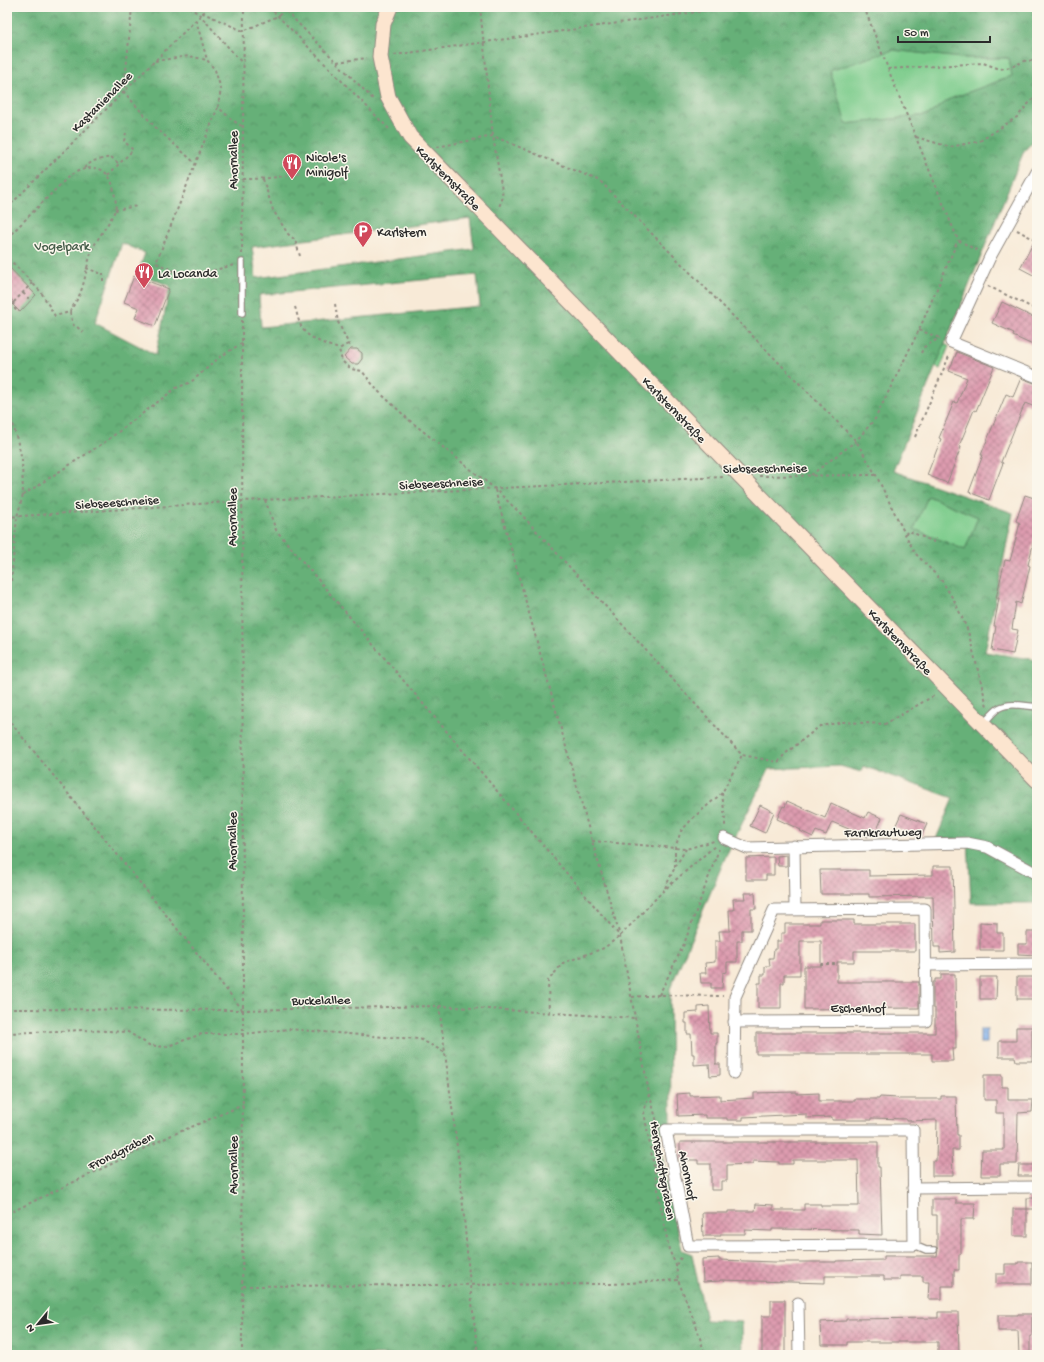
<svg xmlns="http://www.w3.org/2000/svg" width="1044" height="1362" font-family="'Gochi Hand',sans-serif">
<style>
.green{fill:#7dcc8c;stroke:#547c5c}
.forest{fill:url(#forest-crowns);stroke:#486e52;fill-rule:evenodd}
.water{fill:url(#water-ripples);stroke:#566e8c}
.building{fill:url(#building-cross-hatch)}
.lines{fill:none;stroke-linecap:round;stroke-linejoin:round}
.lane-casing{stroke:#928a81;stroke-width:8}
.street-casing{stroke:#928a81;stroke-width:13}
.secondary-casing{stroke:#928a81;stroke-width:17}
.path{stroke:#928a81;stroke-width:2;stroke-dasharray:3 3;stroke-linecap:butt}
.lane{stroke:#fff;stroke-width:5.5}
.street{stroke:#fff;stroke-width:11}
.secondary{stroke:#fce5cf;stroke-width:15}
.labels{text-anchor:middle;stroke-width:3;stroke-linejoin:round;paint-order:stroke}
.street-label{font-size:13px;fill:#2b2b2b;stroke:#fbf7ec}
.poi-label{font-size:13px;fill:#2b2b2b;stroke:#fbf7ec;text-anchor:start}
.park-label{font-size:13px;fill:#445b48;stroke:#fbf7ec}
</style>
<defs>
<pattern id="forest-crowns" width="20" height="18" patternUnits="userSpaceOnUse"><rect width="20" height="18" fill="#66b078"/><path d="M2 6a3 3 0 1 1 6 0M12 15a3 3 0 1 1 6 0" fill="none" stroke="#548f63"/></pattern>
<pattern id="water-ripples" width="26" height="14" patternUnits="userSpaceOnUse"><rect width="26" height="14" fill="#81b0ec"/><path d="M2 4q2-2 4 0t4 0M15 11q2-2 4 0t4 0" fill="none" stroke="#6a8fbf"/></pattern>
<pattern id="building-cross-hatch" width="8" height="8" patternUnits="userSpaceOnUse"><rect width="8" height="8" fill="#dd9baf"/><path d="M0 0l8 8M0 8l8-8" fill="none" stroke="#b37f8f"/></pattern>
</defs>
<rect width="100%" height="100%" fill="#fbf7ec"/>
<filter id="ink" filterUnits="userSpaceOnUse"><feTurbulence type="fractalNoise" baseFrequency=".025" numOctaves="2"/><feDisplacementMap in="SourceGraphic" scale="8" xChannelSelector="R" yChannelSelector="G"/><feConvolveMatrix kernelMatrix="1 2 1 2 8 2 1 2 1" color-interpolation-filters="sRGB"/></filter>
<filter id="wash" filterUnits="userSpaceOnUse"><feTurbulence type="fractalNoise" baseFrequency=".012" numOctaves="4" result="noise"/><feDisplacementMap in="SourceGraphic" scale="16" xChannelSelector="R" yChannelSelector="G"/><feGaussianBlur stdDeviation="0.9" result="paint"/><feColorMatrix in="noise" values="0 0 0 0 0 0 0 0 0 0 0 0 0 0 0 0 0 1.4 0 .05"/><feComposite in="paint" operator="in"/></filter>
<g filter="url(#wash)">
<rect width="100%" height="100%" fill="#f8ead7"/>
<g class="green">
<polygon points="893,50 961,58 1009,58 1012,76 950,99 928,115 845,124 830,70"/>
<polygon points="936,341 949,346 940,369 919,361"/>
<polygon points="928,496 978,517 965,550 914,529"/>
</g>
<path class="forest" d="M7 7H1037V137L1024 151 893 471 1013 513 985 652 1037 660V903H971L968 839H936L953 798 863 766 861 772 840 766 769 769 725 858 670 989 671 1127 658 1136 682 1250 692 1254 706 1320 742 1322 743 1355H7ZM893 50 961 58H1009L1012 76 950 99 928 115 846 124 830 71ZM470 218 474 249 256 278 252 247ZM122 243 145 253 138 273 170 286 156 355 95 323ZM477 275 480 306 261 327 259 295ZM928 496 978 517 965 550 914 529Z"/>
<rect class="water" x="980" y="1029" width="7" height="14"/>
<g id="blocks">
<g class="building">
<polygon points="1037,236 1037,277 1020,268"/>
<polygon points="7,265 36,295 20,312 7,299"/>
<polygon points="134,276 169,289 155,326 135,318 139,308 124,302"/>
<polygon points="1002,302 1037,319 1037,347 1013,336 1014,333 992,323"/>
<polygon points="351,349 357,349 362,353 362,359 358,364 352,364 344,357"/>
<polygon points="957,352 994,367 976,411 974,410 959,446 961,447 947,483 927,475 941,439 939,438 954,402 957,403 967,378 949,371"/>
<polygon points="1021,378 1037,384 1037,408 1025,403 1001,462 1003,463 989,500 969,492 983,455 981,455 1006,394 1013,397"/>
<polygon points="1025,495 1037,499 1037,528 1028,565 1030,566 1021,604 1016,602 1012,629 1018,630 1013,654 992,650 996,626 994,626 999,598 996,598 1005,560 1010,561 1020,523 1016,521"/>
<polygon points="787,801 825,818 831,803 865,818 868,812 882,818 876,832 874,834 871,832 868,837 832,822 826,835 816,831 813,837 800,831 801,830 777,819 783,806 785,807"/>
<polygon points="760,805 774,812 765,833 750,826"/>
<polygon points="901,814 927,824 921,837 895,827"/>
<polygon points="787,855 787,866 778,866 777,856"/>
<polygon points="774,857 774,875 766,875 766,880 746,880 746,858"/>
<polygon points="933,866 953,866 955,952 940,953 940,947 934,947 933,896 869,897 869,894 821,894 820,870 869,870 869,876 933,875"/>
<polygon points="744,893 755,893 756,909 751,909 751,930 742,930 742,941 737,941 737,962 727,962 727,972 723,973 722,988 711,988 711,983 701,983 700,973 706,973 705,963 715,962 715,941 720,941 719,931 730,931 729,910 734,910 733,899 745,899"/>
<polygon points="820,920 854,920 854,924 915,924 915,951 854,951 854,962 837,962 837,982 919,982 919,1008 804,1009 804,966 821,966 821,941 800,941 800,975 784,975 784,983 781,983 781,1008 758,1008 758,983 761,983 761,975 765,975 765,966 770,966 769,958 773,958 774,949 777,949 777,941 781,941 781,933 785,933 785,924 820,924"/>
<polygon points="980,922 997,923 997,933 1003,933 1003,950 980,950"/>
<polygon points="1027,932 1037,932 1037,955 1018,954 1018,944 1027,944"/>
<polygon points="941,974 955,974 956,1049 952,1049 953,1061 932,1061 932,1054 756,1054 756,1033 935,1033 935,1008 933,1008 933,982 935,982 935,979 941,979"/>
<polygon points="980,977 997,977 996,999 980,999"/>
<rect x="1017" y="977" width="20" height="22"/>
<polygon points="709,1006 710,1033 717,1033 717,1043 716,1043 716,1064 715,1064 720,1064 720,1075 710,1076 709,1064 694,1065 694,1054 692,1054 691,1034 687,1034 687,1023 685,1023 685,1013 698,1012 698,1007"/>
<polygon points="1016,1027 1032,1027 1032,1061 1016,1061 1015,1057 999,1057 999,1041 1016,1041"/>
<polygon points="984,1075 1002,1075 1002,1087 1008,1087 1008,1100 1033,1100 1032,1112 1018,1113 1017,1164 1000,1164 1000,1176 981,1176 982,1150 1004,1150 1004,1113 996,1113 996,1100 984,1100"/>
<polygon points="797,1092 797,1094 819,1093 819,1101 855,1101 855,1099 879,1099 880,1097 898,1098 898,1099 941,1099 941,1096 956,1096 957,1135 959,1135 959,1150 952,1150 953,1176 932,1176 932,1161 936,1161 937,1120 906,1121 906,1119 871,1118 871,1120 832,1120 832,1117 806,1118 806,1114 743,1117 743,1120 727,1120 727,1118 705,1118 705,1115 678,1116 677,1094 690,1093 690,1096 720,1095 720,1100 754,1098 754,1093"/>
<polygon points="680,1142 878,1142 878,1167 880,1167 882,1235 859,1234 859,1230 772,1229 772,1231 745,1230 745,1234 720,1234 720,1236 703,1236 702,1213 728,1213 728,1211 755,1211 756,1204 773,1205 773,1210 804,1210 804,1204 821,1204 821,1206 859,1206 858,1160 793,1160 793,1164 779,1164 779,1162 753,1161 753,1164 727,1165 727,1181 721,1181 721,1190 711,1190 711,1164 698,1164 698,1160 680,1160"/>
<polygon points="1019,1165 1037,1165 1037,1176 1018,1176"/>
<rect x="1027" y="1198" width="10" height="11"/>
<polygon points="932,1199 956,1199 956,1203 975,1203 974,1219 961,1219 961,1254 959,1254 959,1270 954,1270 954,1286 942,1286 942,1299 928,1299 929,1282 923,1282 923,1276 900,1276 900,1280 884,1280 884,1276 825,1276 825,1283 720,1280 720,1281 703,1282 702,1259 719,1258 719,1260 774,1262 836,1262 836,1261 884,1260 884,1256 937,1256 938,1250 937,1247 937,1215 932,1215"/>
<rect x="1013" y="1209" width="14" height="27"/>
<polygon points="1018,1262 1032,1262 1032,1284 996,1284 996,1274 1005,1274 1005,1264 1018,1264"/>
<polygon points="771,1300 785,1300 785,1355 762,1355 762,1316 771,1316"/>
<polygon points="938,1312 958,1312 959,1355 938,1355 938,1342 847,1342 847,1345 821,1345 820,1322 846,1321 846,1319 938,1318"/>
<polygon points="1018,1314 1032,1314 1032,1336 1030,1336 1030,1355 1019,1355 1018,1331 998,1331 998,1315 1018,1315"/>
</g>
</g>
</g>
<g filter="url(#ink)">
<use href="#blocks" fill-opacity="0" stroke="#928a81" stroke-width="1"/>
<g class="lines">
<g class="lane-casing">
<g id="lane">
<polyline points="242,313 242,262"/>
<path d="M983 724C988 719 993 712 999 708 1010 702 1025 706 1037 707"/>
<polyline points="914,1245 926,1250 934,1250"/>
</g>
</g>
<g class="street-casing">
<g id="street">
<polyline points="1037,172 990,257 951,342 1037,377"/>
<polyline points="724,838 747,848 967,843 987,847 1037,874"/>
<polyline points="794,846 795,909"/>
<polyline points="925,965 1037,964"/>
<polyline points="734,1073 735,997 774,910 925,909 926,1021 734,1022"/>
<polygon points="666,1130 913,1130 914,1245 688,1246"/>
<polyline points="913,1188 1037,1187"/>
<polyline points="798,1303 799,1355"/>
</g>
</g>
<g class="secondary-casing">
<polyline id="secondary" points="390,7 383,24 380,57 388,97 410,137 1037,780"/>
</g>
<g class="path">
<polyline points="132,7 124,92 154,126 195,163"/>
<polyline points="189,7 200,15 243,64"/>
<polyline points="199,7 203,13 243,31 278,16 288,7"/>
<polyline points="269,7 391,131"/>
<polyline points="282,7 374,100"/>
<polyline points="480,7 493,136 503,197 498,209"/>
<polyline points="864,7 894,84 958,240 980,252"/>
<polyline points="196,20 207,60 215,70 221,89 218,107 231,119 243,127"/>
<polyline points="394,55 731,7"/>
<polyline points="155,61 189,56 207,60"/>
<polyline points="337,62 367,58"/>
<polyline points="888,69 983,63 1000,69 1011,67 1027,60 1037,62"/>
<polyline points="218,107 156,263 186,276 207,272 234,265"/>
<polyline points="916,137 950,147 980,141 1017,117 1037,94"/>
<polyline points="437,147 493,136 600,181 856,441 876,475 905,534 915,553 942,581 955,602 968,631 987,706"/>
<polyline points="84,168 93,161 111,157 119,164"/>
<polyline points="108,175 133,150 124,141 126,133"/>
<path d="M243 179C263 179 280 178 300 172"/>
<polyline points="263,179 273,210 288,234 295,240 300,256"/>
<polyline points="7,208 209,7"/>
<polyline points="115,210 137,206"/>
<polyline points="1017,230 1037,241"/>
<path d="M7 238 68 177C88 163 110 163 114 192 115 197 117 205 115 210 112 219 100 235 95 244 87 259 87 275 81 291 79 298 73 305 70 312L55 316 41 292 7 257"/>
<polyline points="242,254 244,7"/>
<polyline points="86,268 102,274"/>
<polyline points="169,278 172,270"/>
<polyline points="103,281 103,273"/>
<polyline points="988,286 1037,310"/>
<polyline points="23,293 28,298 28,297"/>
<polyline points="7,294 13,303 32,283"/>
<polyline points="13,302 15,309 18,312 19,311"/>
<polyline points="335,304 338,322 351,349"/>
<path d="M295 307C297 313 298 320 301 326 306 338 327 345 339 349"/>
<polyline points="70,312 73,325 76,326 83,332"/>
<polyline points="242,320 243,1034 242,1355"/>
<polyline points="919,330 940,338"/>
<polyline points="348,344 339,349 342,361 351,369 362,371 377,390 409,420 494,488 520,513 742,755 778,762 785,754 820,726 843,722 885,724 935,695"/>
<polyline points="921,353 924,347 940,338"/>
<polyline points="7,401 22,459 23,495 17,517 11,582 7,590"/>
<polyline points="915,437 950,354"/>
<polyline points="811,475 856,441 875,419 919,330 958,240"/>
<polyline points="759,476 876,475"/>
<polyline points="495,490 592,841 620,936 649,1093 657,1122"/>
<polyline points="23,495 105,442 176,388 191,382 220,357 242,343"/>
<polyline points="265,500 276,530 619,935"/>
<polyline points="7,517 242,501 723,477"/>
<polyline points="905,534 909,531 934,542 936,538"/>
<polyline points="7,718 242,1009"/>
<polyline points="722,793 725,819 725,827"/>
<polyline points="592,841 686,849 714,841"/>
<polyline points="675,867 675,848 681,831 694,817 722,793 742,755"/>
<polyline points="665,888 675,867 686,849"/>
<polyline points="820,964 837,964"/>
<polyline points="659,995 684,944 719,849"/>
<polyline points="632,997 659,995 723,996"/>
<polyline points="439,1006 459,1162 470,1285 478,1355"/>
<polyline points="7,1009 243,1010 439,1006 635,1018"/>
<polyline points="549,1013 548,981 563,963 604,948 620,936 664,890 716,845"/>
<polyline points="7,1033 85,1030 128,1032 149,1045 165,1047 202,1034 243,1034 290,1029 384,1037 420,1039 444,1052"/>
<polyline points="649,1094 644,1112 669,1250 676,1265 678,1280 697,1328 705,1355"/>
<polyline points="7,1214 172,1135 243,1105"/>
<polyline points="676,1265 682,1256"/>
<polyline points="243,1286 612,1284 678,1280"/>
</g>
<use href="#lane" class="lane"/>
<use href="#street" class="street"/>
<use href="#secondary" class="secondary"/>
</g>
</g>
<defs>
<g id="restaurant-pin" transform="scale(1)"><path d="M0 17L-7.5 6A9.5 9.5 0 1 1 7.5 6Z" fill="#d1495b" stroke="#fbf7ec"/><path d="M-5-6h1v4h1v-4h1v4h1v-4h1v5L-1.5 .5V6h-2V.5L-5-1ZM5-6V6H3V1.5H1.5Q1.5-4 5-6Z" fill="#fff"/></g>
<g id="parking-pin" transform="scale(1)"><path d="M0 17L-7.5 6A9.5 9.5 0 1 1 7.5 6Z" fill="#d1495b" stroke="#fbf7ec"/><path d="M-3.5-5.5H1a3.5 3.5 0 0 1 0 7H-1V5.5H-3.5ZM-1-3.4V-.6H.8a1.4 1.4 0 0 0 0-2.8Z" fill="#fff"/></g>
</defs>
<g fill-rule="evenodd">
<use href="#restaurant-pin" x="292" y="163"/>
<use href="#parking-pin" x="363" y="231"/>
<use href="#restaurant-pin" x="144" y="272"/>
</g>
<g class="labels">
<g class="street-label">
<text transform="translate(101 101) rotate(-45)" y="5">Kastanienallee</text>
<text transform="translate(232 160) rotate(-90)" y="5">Ahornallee</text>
<text transform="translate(449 177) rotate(45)" y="5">Karlsternstraße</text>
<text transform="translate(675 409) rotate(46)" y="5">Karlsternstraße</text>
<text transform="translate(765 467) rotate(-1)" y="5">Siebseeschneise</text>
<text transform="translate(441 482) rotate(-3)" y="5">Siebseeschneise</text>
<text transform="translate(117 501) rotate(-4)" y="5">Siebseeschneise</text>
<text transform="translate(231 517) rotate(-90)" y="5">Ahornallee</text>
<text transform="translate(901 641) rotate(46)" y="5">Karlsternstraße</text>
<text transform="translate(883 831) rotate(-1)" y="5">Farnkrautweg</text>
<text transform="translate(231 841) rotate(-90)" y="5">Ahornallee</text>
<text transform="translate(321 999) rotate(-1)" y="5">Buckelallee</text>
<text x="858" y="1012">Eschenhof</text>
<text transform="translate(120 1150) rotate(-26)" y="5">Frondgraben</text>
<text transform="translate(232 1165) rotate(-90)" y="5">Ahornallee</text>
<text transform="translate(664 1170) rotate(80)" y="5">Herrschaftsgraben</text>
<text transform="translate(689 1175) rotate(79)" y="5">Ahornhof</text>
</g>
<g class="poi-label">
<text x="306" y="161">Nicole's<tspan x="306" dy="15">Minigolf</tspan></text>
<text x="377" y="236">Karlstern</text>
<text x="158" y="277">La Locanda</text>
</g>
<g class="park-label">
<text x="62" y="250">Vogelpark</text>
</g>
</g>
<rect width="1044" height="1362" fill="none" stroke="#fbf7ec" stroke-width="24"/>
<g transform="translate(38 1324) rotate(241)" stroke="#fbf7ec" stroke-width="3" paint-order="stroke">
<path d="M0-3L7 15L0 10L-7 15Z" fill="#2b2b2b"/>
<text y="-6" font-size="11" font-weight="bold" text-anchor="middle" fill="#2b2b2b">N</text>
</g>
<path d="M898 36v6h92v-6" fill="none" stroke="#2b2b2b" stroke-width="2"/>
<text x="904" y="36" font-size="12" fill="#2b2b2b" stroke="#fbf7ec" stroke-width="3" paint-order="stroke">50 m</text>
</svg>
